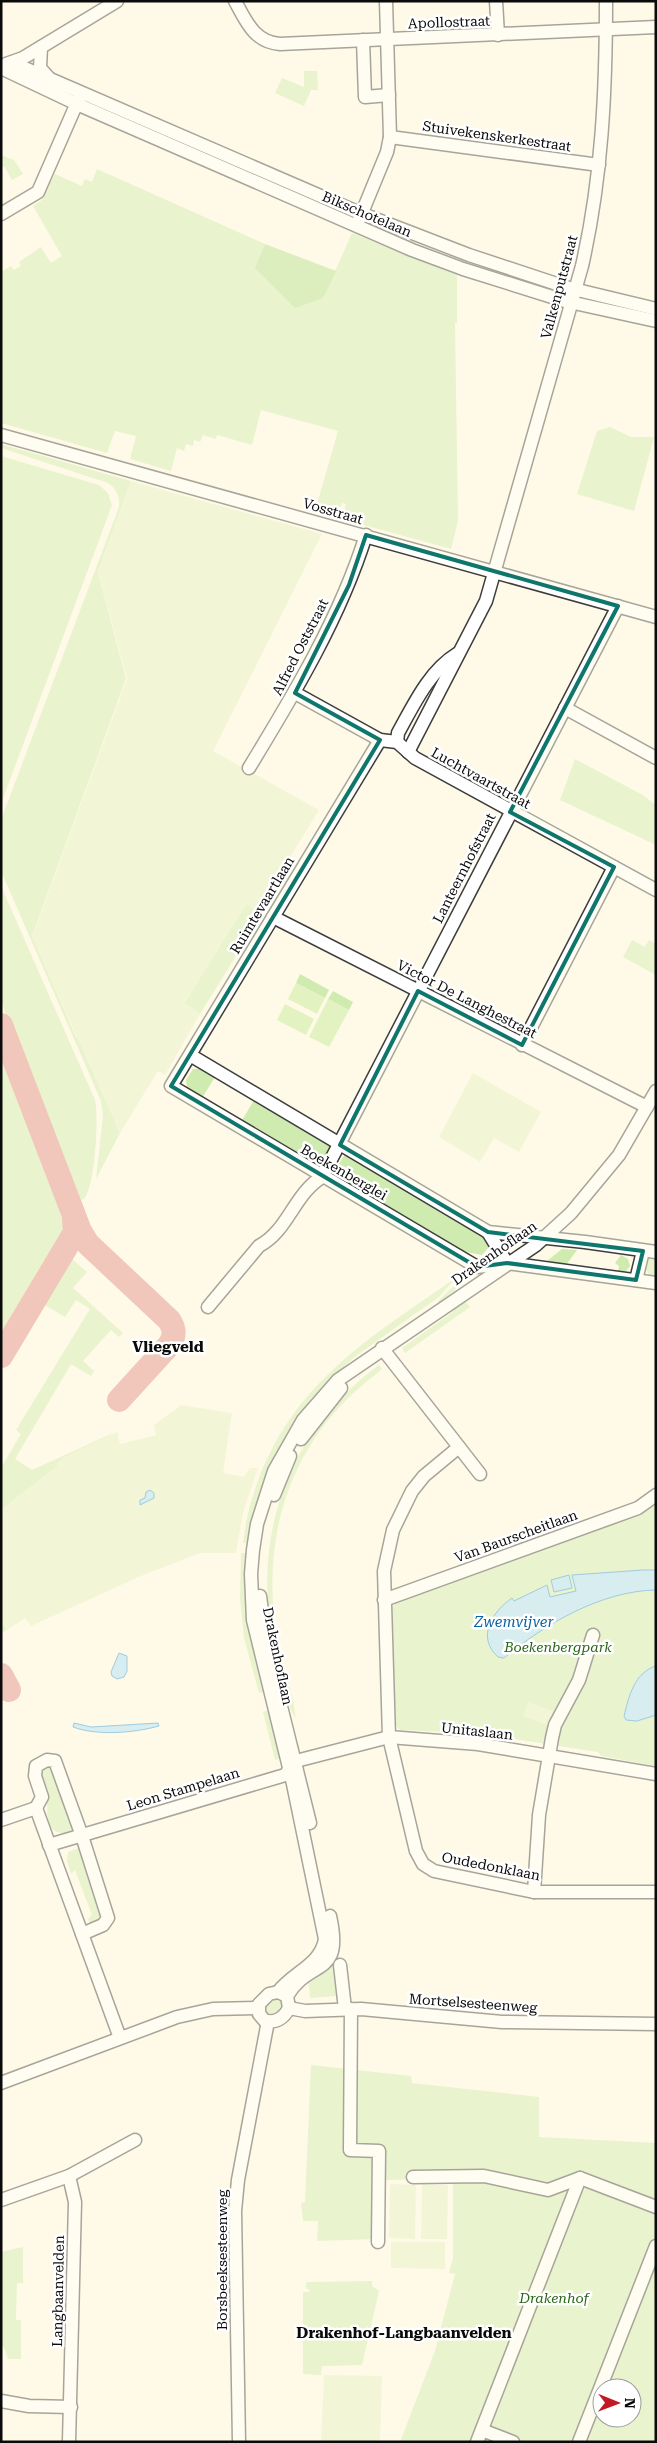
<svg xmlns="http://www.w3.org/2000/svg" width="657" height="2443" font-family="'Roboto Serif',serif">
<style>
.green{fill:#cfebaf;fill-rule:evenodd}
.forest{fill:#b2dd8d}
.pitch{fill:#e2f2c1}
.water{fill:#a7ddfa;stroke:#2a94d6}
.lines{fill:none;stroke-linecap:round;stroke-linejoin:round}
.taxiway{stroke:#e08a86;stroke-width:24}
.minor-casing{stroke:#3d3d3d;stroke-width:15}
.minor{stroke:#fff;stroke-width:12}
.marked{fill:none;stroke:#0f766e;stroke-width:4;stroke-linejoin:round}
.labels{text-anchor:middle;stroke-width:5;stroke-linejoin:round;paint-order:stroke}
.street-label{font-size:14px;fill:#0a0a0a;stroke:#fff}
.park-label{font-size:14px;font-style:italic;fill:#296517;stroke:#fff}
.neighbourhood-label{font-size:15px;font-weight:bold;fill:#0a0a0a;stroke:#fff}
.water-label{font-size:15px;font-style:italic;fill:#0c63a3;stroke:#fff}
</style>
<rect width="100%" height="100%" fill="#fffae7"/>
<g class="green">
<polygon points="304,71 317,71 318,90 311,90 304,106 275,93 282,78 304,87"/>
<polygon points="1,155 14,160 23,174 12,180 4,166 1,168"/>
<polygon points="97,169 265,244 256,268 323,298 352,233 457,275 457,323 455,323 458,521 451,549 342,519 346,504 342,503 341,507 333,505 332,507 327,506 325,514 315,511 338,431 261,410 252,445 217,435 216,439 203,435 200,442 194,440 193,446 186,444 184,451 177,448 171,471 130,459 136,436 115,431 107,453 1,423 1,272 11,266 14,270 21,266 19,262 41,247 51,263 62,256 33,206 42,200 55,174 82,186 85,179 92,182"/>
<polygon points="610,427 631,437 654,437 634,511 577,494 597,431"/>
<path d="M1 444 131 481 98 572 126 679 32 936 76 1037 80 1036 121 1114 115 1123 120 1133 96 1179 103 1116 101 1101 1 871V820L119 507C120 497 117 489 108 483L1 448Z"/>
<polygon points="1,456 99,485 108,493 112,505 1,804"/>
<polygon points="575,759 641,794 656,805 656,845 560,800"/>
<path d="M1 886 95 1100C99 1117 95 1186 84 1199L80 1200 74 1195 1 1001Z"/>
<polygon points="246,904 262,914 200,1014 184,1003"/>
<polygon points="632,940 645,947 649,940 656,944 656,975 623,957"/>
<polygon points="300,974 329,990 325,998 296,983"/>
<polygon points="333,991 353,1002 349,1010 328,999"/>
<polygon points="1,1051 64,1221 61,1237 1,1340"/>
<polygon points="193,1069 202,1069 215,1077 202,1098 187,1088 186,1080"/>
<polygon points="254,1100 331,1145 318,1168 241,1122"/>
<polygon points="345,1154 477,1231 485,1239 489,1247 482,1255 465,1252 463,1254 332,1176"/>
<polygon points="562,1249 577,1250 566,1265 547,1261"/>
<polygon points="621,1255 628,1259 630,1266 626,1271 620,1273 618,1271 619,1266 615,1263"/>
<polygon points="70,1257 87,1272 73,1288 123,1333 119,1337 111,1330 83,1361 94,1371 91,1376 71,1364 15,1459 32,1470 111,1434 126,1506 3,1625 7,1630 1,1633 1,1610 58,1466 1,1510 1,1468 21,1434 16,1430 90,1309 76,1300 65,1317 43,1304"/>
<polygon points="651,1257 656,1257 656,1276 650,1276 645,1268 647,1262"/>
<path d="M457 1277 439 1297 353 1358 312 1398 287 1433 266 1475 252 1521 248 1543H243C245 1529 247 1515 251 1502 285 1387 365 1341 457 1277Z"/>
<polygon points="459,1281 455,1290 440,1303 438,1301"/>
<polygon points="465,1301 470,1307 405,1353 402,1348 453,1312 451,1309"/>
<path d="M379 1365 382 1369C366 1382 350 1395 337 1410 279 1473 261 1563 279 1645 281 1658 298 1711 295 1718 285 1699 281 1678 276 1657 249 1544 284 1434 379 1365Z"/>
<polygon points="656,1500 656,1766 601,1756 598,1752 475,1733 400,1730 396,1725 391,1609 396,1602"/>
<polygon points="241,1553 247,1553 246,1599 249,1635 265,1692 259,1693 244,1638 240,1599"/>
<polygon points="269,1710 282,1758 275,1760 263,1712"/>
<path d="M51 1765 74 1832C40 1839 49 1810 47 1791 46 1783 41 1776 41 1768Z"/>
<polygon points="79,1848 101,1911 100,1920 91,1926 88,1919 92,1915 75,1870 71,1874 67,1861 68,1852"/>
<polygon points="333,1967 336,1996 310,1998 309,1983"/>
<polygon points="278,1998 283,2001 283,2005 279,2011 269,2014 265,2010 268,2004"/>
<path d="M311 2065 411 2076 412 2083 539 2097V2137L656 2143V2442H503L490 2437 487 2442H400L435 2351 455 2274 449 2273 453 2258V2179L381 2180 376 2239 317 2241 318 2221H303L301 2203 305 2202ZM602 2388H632V2418H602Z"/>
<polygon points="23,2247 23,2283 17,2283 16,2320 21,2320 21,2359 8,2359 4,2347 1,2347 1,2252"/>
<polygon points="372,2281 372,2286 379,2291 362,2365 322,2366 321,2375 303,2374 303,2292 309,2292 309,2289 306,2289 306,2282"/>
</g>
<polygon class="forest" points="265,244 336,271 323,298 295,308 255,268"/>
<g class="pitch">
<polygon points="131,481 322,534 213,751 319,810 257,911 246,904 185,1003 200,1014 165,1075 158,1071 120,1133 32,937 127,679 98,572"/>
<polygon points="296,983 325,998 317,1014 288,999"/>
<polygon points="328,999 349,1010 329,1047 309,1037"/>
<polygon points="285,1004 314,1019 306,1035 277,1020"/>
<polygon points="473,1073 541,1112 519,1152 494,1138 480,1162 439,1137"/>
<polygon points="181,1405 232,1413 223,1473 244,1477 250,1468 258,1468 243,1513 236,1553 200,1553 143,1575 31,1626 25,1618 7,1630 1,1623 1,1510 58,1466 56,1464 66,1456 117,1432 120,1444 156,1435 154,1425"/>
<polygon points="528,1702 553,1711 548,1725 523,1716"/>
<polygon points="390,2184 416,2185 415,2239 389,2238"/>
<polygon points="422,2184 448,2185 447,2239 421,2239"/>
<polygon points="391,2242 445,2242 445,2269 391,2268"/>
<polygon points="324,2375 382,2376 380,2442 321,2442"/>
</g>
<g class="water">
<polygon points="150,1490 154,1493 154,1498 140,1505 140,1500 145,1498 146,1492"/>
<path d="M643 1570H656V1590C601 1591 545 1624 504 1658L498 1657C476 1637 492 1612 512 1598L514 1601 547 1585 550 1597 576 1591 572 1575Z"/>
<polygon points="569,1575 572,1588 554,1592 551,1580"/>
<polygon points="119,1653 127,1656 127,1671 124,1677 117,1679 112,1676 111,1672"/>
<path d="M656 1666V1715L637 1721 626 1720 624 1716C629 1696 634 1673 656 1666Z"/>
<path d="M74 1723 91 1727 158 1723 159 1726C134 1733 97 1736 73 1727Z"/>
</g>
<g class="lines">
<g class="taxiway">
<path d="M1 1025 80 1231 88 1244 169 1320C175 1329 175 1335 170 1344L119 1400"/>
<polyline points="1,1356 71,1239 75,1232 74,1219"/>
<polyline points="1,1675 9,1690"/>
</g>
<g class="minor-casing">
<g id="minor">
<path d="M235 1C246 21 254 42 280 44L656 27"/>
<polyline points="496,1 498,35"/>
<polyline points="363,40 365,97 389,95"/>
<polyline points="41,47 40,68 49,78"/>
<polyline points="6,64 23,58 117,1"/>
<polyline points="2,67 27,69 355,211 469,255 569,288 656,309"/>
<polyline points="1,68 77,104 412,250 463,269 565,301 656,321"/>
<polyline points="390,137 599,165"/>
<polyline points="1,214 38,192 80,96"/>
<polyline points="359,220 387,152 390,137 386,1"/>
<polyline points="1,435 656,617"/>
<polyline points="295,693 380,740 397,742 415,758 656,890"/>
<polyline points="565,708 656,758"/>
<polyline points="380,740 171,1086 477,1267 507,1263 656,1283"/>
<path d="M397 742 398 733C413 706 429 671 457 654"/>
<path d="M408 752 486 601 582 266C602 178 606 91 606 1"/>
<path d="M249 768C294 694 340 618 366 535"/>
<polyline points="273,917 647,1107"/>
<polyline points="522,1045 614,867"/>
<polyline points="190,1055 488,1232 585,1242 656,1252"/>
<polyline points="488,1232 507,1263"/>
<polyline points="636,1280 643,1251"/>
<path d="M208 1307 259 1246C288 1231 294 1194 322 1177L618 606"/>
<polyline points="382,1348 480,1474"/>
<polyline points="301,1439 341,1388"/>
<polyline points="459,1447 424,1476 412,1491 393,1530 384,1571 389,1737 416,1851 423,1864 434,1871 534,1892 656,1892"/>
<polyline points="274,1495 290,1456"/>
<polyline points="260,1596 267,1650 310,1823"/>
<polyline points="384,1600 638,1508 656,1495"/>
<polyline points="36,1808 42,1797 35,1776 36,1766 47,1760 55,1761 82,1836 108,1918 103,1925 82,1934"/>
<polyline points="36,1808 120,2038"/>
<polyline points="1,1820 36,1808"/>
<polyline points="49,1845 285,1775 296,1761 389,1737 478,1744 656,1774"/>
<polyline points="534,1892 539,1815 552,1738 555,1725 579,1680 593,1635"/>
<polyline points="340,1965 345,2009"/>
<path d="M278 1992C293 1972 321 1965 325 1939L293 1784 253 1620 251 1574 253 1550 257 1524 274 1471 303 1420 338 1380 536 1245 571 1213 619 1155 656 1091"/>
<path d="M278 1992 287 1996 289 2008C284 2018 276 2023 265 2021L259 2014V2004L269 1994Z"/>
<path d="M287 1996C310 1957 344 1979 330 1916"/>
<polyline points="289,2008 305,2011 361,2009 502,2022 656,2024"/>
<polyline points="351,2009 350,2150 379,2151 378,2242"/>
<polyline points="1,2083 177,2017 213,2009 258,2008"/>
<polyline points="69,2176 75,2202 69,2442"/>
<polyline points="413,2177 484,2176 548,2190 580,2178"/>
<polyline points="1,2200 69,2176 135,2140"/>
<polyline points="1,2401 29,2406 71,2407"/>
<polyline points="482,2430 513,2442"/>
<polyline points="239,2442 235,2211 238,2180 268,2021"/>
<polyline points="477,2442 580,2178 656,2207"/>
<polyline points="579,2442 656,2246"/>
</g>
</g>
<use href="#minor" class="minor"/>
</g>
<path d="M0 0H657V2443H0ZM366 535 618 606 510 812 614 867 522 1045 418 991 340 1145 488 1232 643 1251 636 1280 507 1263 477 1267 171 1086 380 740 295 693 349 585Z" fill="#fffae7" fill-opacity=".55" fill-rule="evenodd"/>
<path class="marked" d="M366 535 618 606 510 812 614 867 522 1045 418 991 340 1145 488 1232 643 1251 636 1280 507 1263 477 1267 171 1086 380 740 295 693 349 585Z"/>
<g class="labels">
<g class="street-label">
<text transform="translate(449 22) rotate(-2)" y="5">Apollostraat</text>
<text transform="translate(497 136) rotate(8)" y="5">Stuivekenskerkestraat</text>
<text transform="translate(367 214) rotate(23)" y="5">Bikschotelaan</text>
<text transform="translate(559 287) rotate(-75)" y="5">Valkenputstraat</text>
<text transform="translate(333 511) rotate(16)" y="5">Vosstraat</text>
<text transform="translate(300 647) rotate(-63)" y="5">Alfred Oststraat</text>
<text transform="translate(481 778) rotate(29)" y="5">Luchtvaartstraat</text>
<text transform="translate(464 868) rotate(-63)" y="5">Lanteernhofstraat</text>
<text transform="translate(262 905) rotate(-59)" y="5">Ruimtevaartlaan</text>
<text transform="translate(467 999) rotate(27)" y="5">Victor De Langhestraat</text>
<text transform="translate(344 1172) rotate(30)" y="5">Boekenberglei</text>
<text transform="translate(494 1253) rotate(-35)" y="5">Drakenhoflaan</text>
<text transform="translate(516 1536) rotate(-20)" y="5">Van Baurscheitlaan</text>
<text transform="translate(278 1656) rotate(78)" y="5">Drakenhoflaan</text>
<text transform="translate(477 1731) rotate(6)" y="5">Unitaslaan</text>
<text transform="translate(183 1789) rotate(-17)" y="5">Leon Stampelaan</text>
<text transform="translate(491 1866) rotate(11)" y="5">Oudedonklaan</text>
<text transform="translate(473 2003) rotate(4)" y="5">Mortselsesteenweg</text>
<text transform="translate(222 2260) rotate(-90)" y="5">Borsbeeksesteenweg</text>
<text transform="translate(58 2291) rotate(-89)" y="5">Langbaanvelden</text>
</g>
<g class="park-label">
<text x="558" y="1652">Boekenbergpark</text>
<text x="554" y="2303">Drakenhof</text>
</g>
<g class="neighbourhood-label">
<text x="168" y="1352">Vliegveld</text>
<text x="404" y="2338">Drakenhof-Langbaanvelden</text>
</g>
<g class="water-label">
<text x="514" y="1627">Zwemvijver</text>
</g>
</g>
<rect width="657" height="2443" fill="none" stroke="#0a0a0a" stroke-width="5"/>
<g transform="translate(617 2403) rotate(91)"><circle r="24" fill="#ffffff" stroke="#9d9d9d"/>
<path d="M0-4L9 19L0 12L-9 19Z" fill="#c21a24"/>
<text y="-8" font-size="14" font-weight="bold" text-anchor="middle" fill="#0a0a0a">N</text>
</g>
</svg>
